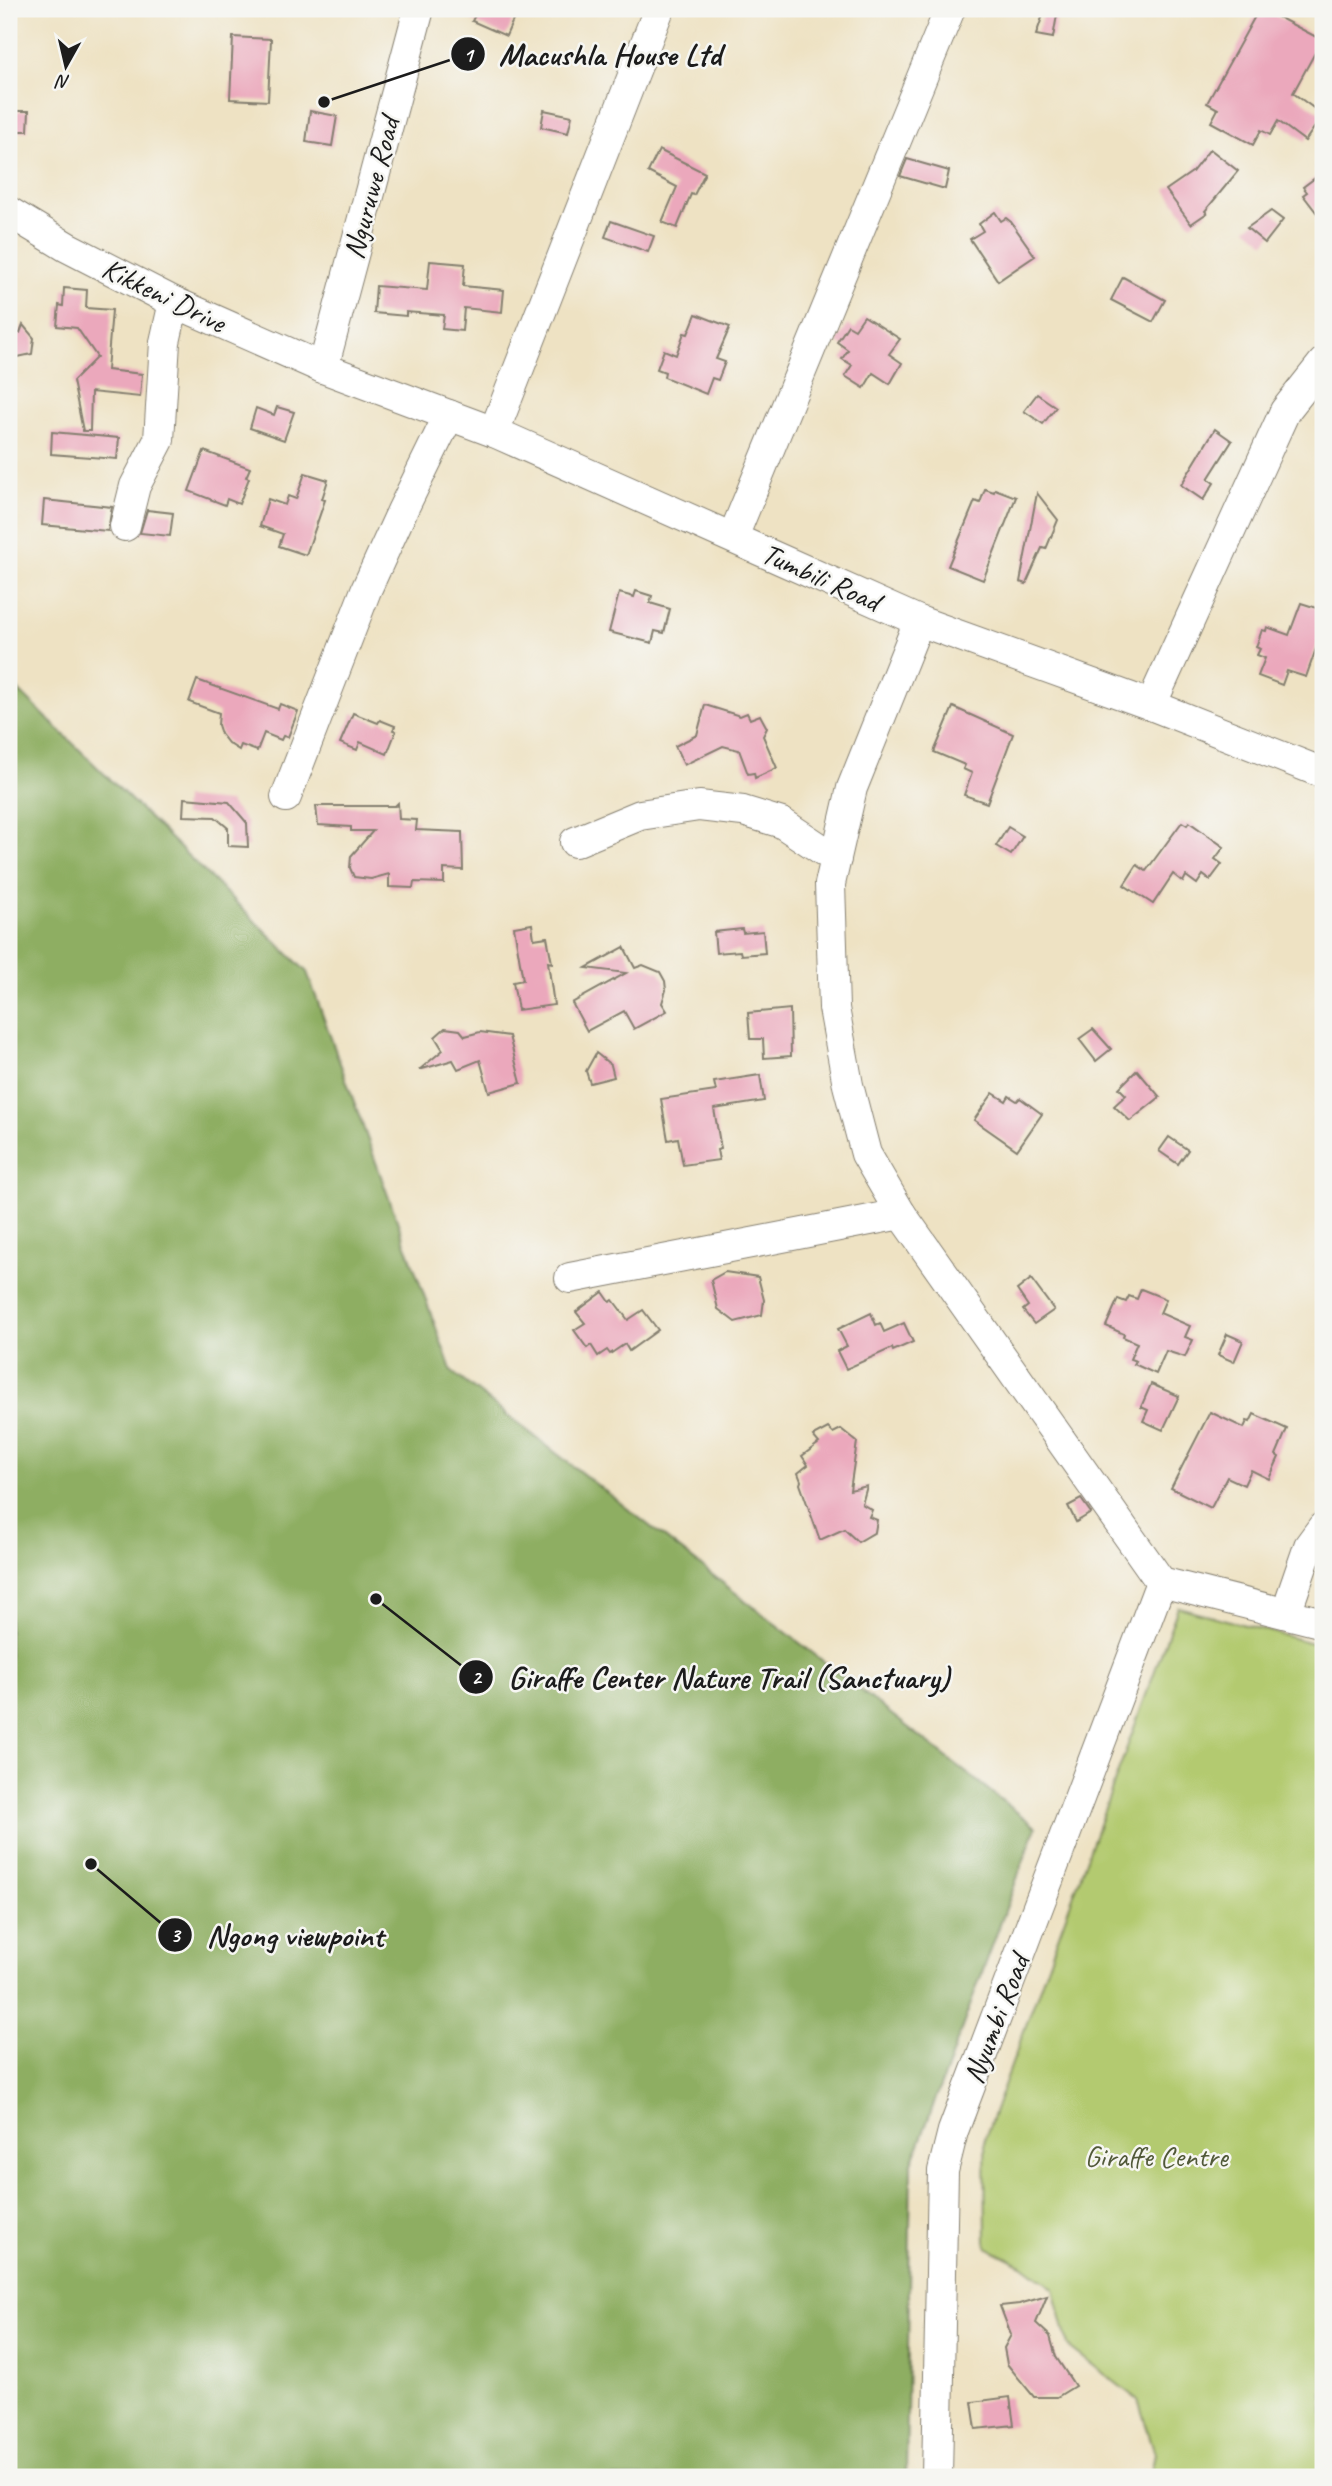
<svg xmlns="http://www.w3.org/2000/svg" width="1332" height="2486" font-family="Caveat,sans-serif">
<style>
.green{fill:#b3ca6f;stroke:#687346;stroke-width:2}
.forest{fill:#8eae62;stroke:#55653f;stroke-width:2}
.building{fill:#eba8bc}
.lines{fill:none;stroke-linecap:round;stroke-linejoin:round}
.minor-casing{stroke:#857f70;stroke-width:32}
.minor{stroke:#fff;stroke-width:30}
.labels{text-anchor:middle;stroke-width:5;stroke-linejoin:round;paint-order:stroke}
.street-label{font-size:30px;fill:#1c1c1c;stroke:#f6f6f2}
.park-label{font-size:30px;fill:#515939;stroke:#f6f6f2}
.leader{fill:none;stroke:#1c1c1c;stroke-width:2.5}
.callout-dot{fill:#1c1c1c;stroke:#f6f6f2;stroke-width:2.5}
.mark-label{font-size:21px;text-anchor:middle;font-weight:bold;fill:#fff}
.callout-label{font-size:32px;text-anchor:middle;font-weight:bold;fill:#1c1c1c;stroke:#f6f6f2;stroke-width:5;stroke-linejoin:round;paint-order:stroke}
</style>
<rect width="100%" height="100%" fill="#f6f6f2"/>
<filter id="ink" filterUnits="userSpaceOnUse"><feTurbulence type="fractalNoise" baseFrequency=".0143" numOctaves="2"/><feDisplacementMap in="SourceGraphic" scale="14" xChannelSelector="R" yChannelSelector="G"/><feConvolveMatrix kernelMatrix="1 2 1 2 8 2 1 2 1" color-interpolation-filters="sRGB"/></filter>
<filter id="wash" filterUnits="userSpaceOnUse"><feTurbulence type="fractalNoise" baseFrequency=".00686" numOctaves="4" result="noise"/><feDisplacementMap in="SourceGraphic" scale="28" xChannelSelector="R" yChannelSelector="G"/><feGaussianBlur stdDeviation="1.57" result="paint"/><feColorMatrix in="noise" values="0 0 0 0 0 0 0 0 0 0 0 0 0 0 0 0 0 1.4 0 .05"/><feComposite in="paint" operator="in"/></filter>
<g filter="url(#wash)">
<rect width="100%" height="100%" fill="#eee2c3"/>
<polygon class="green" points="1178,1607 1323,1646 1323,2477 1150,2477 1155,2453 1138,2400 1068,2346 1054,2289 1022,2265 986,2247 985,2138"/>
<polygon class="forest" points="9,681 307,972 452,1372 1036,1827 911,2166 906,2477 9,2477"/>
<g id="blocks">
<g class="building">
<polygon points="478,9 518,9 506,36 472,21"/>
<polygon points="1045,9 1058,9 1053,38 1036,35"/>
<polygon points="1259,9 1263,9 1322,40 1293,93 1323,115 1305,141 1278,121 1270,135 1261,130 1253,145 1211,122 1218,109 1207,103"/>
<polygon points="233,37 271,39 268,101 230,99"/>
<polygon points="544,110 572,116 568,133 541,127"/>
<polygon points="9,111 29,111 28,131 9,131"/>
<polygon points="310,111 337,116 332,146 306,142"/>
<polygon points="1210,149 1238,171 1205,211 1207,213 1191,224 1166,190 1192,172"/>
<polygon points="659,150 705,173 694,195 691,194 677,228 662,222 677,187 648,172"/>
<polygon points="907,159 949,171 945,189 900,176"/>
<polygon points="1323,172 1323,221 1303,195 1307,192 1303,187"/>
<polygon points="1271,211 1283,220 1265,243 1247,228"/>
<polygon points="995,212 1001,221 1006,218 1011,222 1035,256 998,281 970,239 983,231 979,224"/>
<polygon points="611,221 654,236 648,252 605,237"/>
<polygon points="430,261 465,264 463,286 504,290 502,312 464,308 462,331 442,329 444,315 406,312 406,316 374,313 376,286 427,290"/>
<polygon points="1123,277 1165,300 1153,322 1111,300"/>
<polygon points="64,288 87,290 86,308 112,310 107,370 142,374 140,397 91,392 90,431 83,431 73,381 97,357 77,328 57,326 59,305 63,306"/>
<polygon points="696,314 730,327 716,359 725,362 718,380 712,378 706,394 664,377 665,372 657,369 664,350 676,355 684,333 688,334"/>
<polygon points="864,316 900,339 889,354 902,363 890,384 873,373 864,388 845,376 852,365 842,359 848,350 837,342 848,325 855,329"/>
<polygon points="23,325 34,338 32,354 13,358 13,333 20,333"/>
<polygon points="1037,394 1056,407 1043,424 1024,411"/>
<polygon points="277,407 294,412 284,440 250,428 256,408 274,415"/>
<polygon points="1215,429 1232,441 1208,479 1214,483 1203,500 1181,485"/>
<polygon points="52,432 119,438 117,459 51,454"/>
<polygon points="204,451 250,468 246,477 249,478 239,504 227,499 225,505 189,491"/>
<polygon points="305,473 328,480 322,499 325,500 306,555 279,546 283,534 260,526 268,499 285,505 288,496 296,499"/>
<polygon points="985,489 994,492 995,489 1016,497 983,580 948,566 975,501 980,503"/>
<polygon points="1037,493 1058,520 1046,549 1042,548 1026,584 1020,582"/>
<polygon points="44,500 112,507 108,531 42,525"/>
<polygon points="147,510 173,513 170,536 140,533"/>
<polygon points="636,591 652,596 650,603 670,609 664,633 655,631 652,643 609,632 619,593 634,597"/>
<polygon points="1301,603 1323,610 1323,629 1306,677 1287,671 1282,685 1258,676 1265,658 1257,655 1260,649 1256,647 1262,630 1266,631 1267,627 1289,635"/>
<polygon points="197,680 278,709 280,704 298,711 288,737 283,736 281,740 264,733 257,751 241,745 239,750 228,743 221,734 218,725 219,713 189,702"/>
<polygon points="705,705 740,716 747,713 750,719 760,715 767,728 763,736 777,768 755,778 754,773 748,774 739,750 723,746 684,765 675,746 697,735"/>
<polygon points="953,707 1013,734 987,803 964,795 972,773 963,769 965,765 934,752"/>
<polygon points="353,713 378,723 380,720 395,726 393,730 396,731 387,754 360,742 357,750 340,743"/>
<polygon points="184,798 229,802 247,823 248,847 228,846 228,828 215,817 183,816"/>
<polygon points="398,803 399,819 417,820 416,830 462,832 463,870 444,869 444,883 414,882 413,888 389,887 389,874 371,879 354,877 350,868 351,856 373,831 351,831 351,827 318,825 316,806 395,806"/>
<polygon points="1182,822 1187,825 1189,822 1224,847 1215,859 1222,864 1210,880 1203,875 1197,884 1186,876 1183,882 1173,874 1153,904 1124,885 1137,865 1146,871"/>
<polygon points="1008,827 1023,836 1011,855 996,846"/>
<polygon points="532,924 534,939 547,937 552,963 548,962 554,1005 518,1010 513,982 523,980 514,927"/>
<polygon points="742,929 743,933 763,931 765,953 741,955 740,951 716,953 714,932"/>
<polygon points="624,947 635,968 643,965 660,972 665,981 666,990 662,1003 667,1011 634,1029 624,1011 587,1031 572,1003 626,973 586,968"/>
<polygon points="790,1009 791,1056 764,1058 763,1039 750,1039 748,1013"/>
<polygon points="445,1028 460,1030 465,1036 480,1032 509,1036 521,1083 489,1092 480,1060 458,1069 453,1060 419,1070 443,1050 435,1037"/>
<polygon points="1093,1029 1111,1049 1096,1061 1079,1039"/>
<polygon points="596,1053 611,1065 614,1077 590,1083 586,1071"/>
<polygon points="1137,1070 1160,1097 1130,1121 1114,1106 1126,1095 1119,1088"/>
<polygon points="760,1075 764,1101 714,1109 721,1149 717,1150 719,1160 683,1165 678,1138 668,1140 661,1099 716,1091 714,1082"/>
<polygon points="993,1093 1006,1101 1009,1096 1017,1101 1020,1098 1042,1114 1017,1150 974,1120"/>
<polygon points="1169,1137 1188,1150 1178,1164 1159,1151"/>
<polygon points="725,1272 758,1277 764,1300 762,1315 735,1322 718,1309 711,1280"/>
<polygon points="1031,1279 1054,1310 1034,1324 1023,1310 1028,1306 1017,1290"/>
<polygon points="1141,1289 1166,1299 1160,1313 1190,1326 1185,1337 1193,1340 1185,1357 1166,1351 1156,1374 1134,1364 1136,1361 1130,1359 1137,1343 1123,1337 1124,1334 1106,1326 1118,1299 1126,1302 1129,1296 1137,1299"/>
<polygon points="603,1292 610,1302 613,1300 628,1320 643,1310 658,1330 629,1351 625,1344 610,1354 607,1350 598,1356 591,1345 587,1348 574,1330 585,1323 576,1312"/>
<polygon points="871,1313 876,1325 880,1323 884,1332 904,1323 913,1342 893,1351 892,1348 846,1369 837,1351 847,1346 838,1329"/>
<polygon points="1227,1334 1243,1341 1234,1362 1218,1355"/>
<polygon points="1151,1384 1179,1396 1163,1430 1143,1421 1148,1410 1141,1407"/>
<polygon points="1210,1412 1244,1428 1247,1421 1250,1422 1254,1414 1287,1429 1276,1455 1279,1457 1269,1479 1251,1470 1244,1485 1227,1477 1211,1508 1171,1488"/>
<polygon points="828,1428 833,1433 841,1429 857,1442 850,1490 867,1486 862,1504 872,1510 869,1517 877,1520 875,1532 858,1542 844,1529 820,1540 800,1484 801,1481 798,1473 808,1465 802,1456 819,1443 813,1436"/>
<polygon points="1081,1499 1091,1513 1076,1522 1068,1506"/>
<polygon points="1047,2296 1036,2323 1050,2336 1056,2357 1075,2386 1057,2397 1034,2397 1007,2364 1004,2348 1011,2335 1000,2306 1019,2304"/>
<polygon points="1010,2397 1014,2425 976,2429 972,2402"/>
</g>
</g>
</g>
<g filter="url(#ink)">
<use href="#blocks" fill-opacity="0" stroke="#857f70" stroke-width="2"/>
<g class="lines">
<g class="minor-casing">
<g id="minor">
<polyline points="9,212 67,247 174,302 323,368 494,432 919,621 1151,705 1323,773"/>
<polyline points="323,368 419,9"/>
<polyline points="494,432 659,9"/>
<polyline points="125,526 135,486 159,440 165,342 174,302"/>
<polyline points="733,537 950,9"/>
<polyline points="919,621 852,788 830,884 834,1008 848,1085 866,1154 901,1214 1161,1582"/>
<polyline points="1151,705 1285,411 1323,363"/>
<polyline points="286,797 366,590 403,509 449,415"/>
<polyline points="575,842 640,815 699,806 743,811 782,823 836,859"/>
<polyline points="570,1278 901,1214"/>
<polyline points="1161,1582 1323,1623"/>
<polyline points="1286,1613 1309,1546 1323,1527"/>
<polyline points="937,2477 943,2171 953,2131 1161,1582"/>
</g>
</g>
<use href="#minor" class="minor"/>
</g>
</g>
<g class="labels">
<g class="street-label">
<text transform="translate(371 188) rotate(-75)" y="10">Nguruwe Road</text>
<text transform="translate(164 295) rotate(26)" y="10">Kikkeni Drive</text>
<text transform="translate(821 577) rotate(24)" y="10">Tumbili Road</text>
<text transform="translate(996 2019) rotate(-69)" y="10">Nyumbi Road</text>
</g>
<g class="park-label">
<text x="1156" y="2166">Giraffe Centre</text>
</g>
</g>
<path class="leader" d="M324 102L468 54M376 1599L476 1677M91 1864L175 1935"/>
<g class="callout-dot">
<circle cx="324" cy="102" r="7"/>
<circle cx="376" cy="1599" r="7"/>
<circle cx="91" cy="1864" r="7"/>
<circle cx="468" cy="54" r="18"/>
<circle cx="476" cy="1677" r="18"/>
<circle cx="175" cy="1935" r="18"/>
</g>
<g class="mark-label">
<text x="468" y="62">1</text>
<text x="476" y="1684">2</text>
<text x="175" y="1942">3</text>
</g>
<g class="callout-label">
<text x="610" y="65">Macushla House Ltd</text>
<text x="729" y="1688">Giraffe Center Nature Trail (Sanctuary)</text>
<text x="295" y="1946">Ngong viewpoint</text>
</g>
<rect width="1332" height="2486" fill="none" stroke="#f6f6f2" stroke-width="35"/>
<g transform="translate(66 66) rotate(188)" stroke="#f6f6f2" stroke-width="5" paint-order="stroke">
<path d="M0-5L12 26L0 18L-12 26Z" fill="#1c1c1c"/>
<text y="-10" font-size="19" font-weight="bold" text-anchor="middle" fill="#1c1c1c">N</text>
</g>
</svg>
